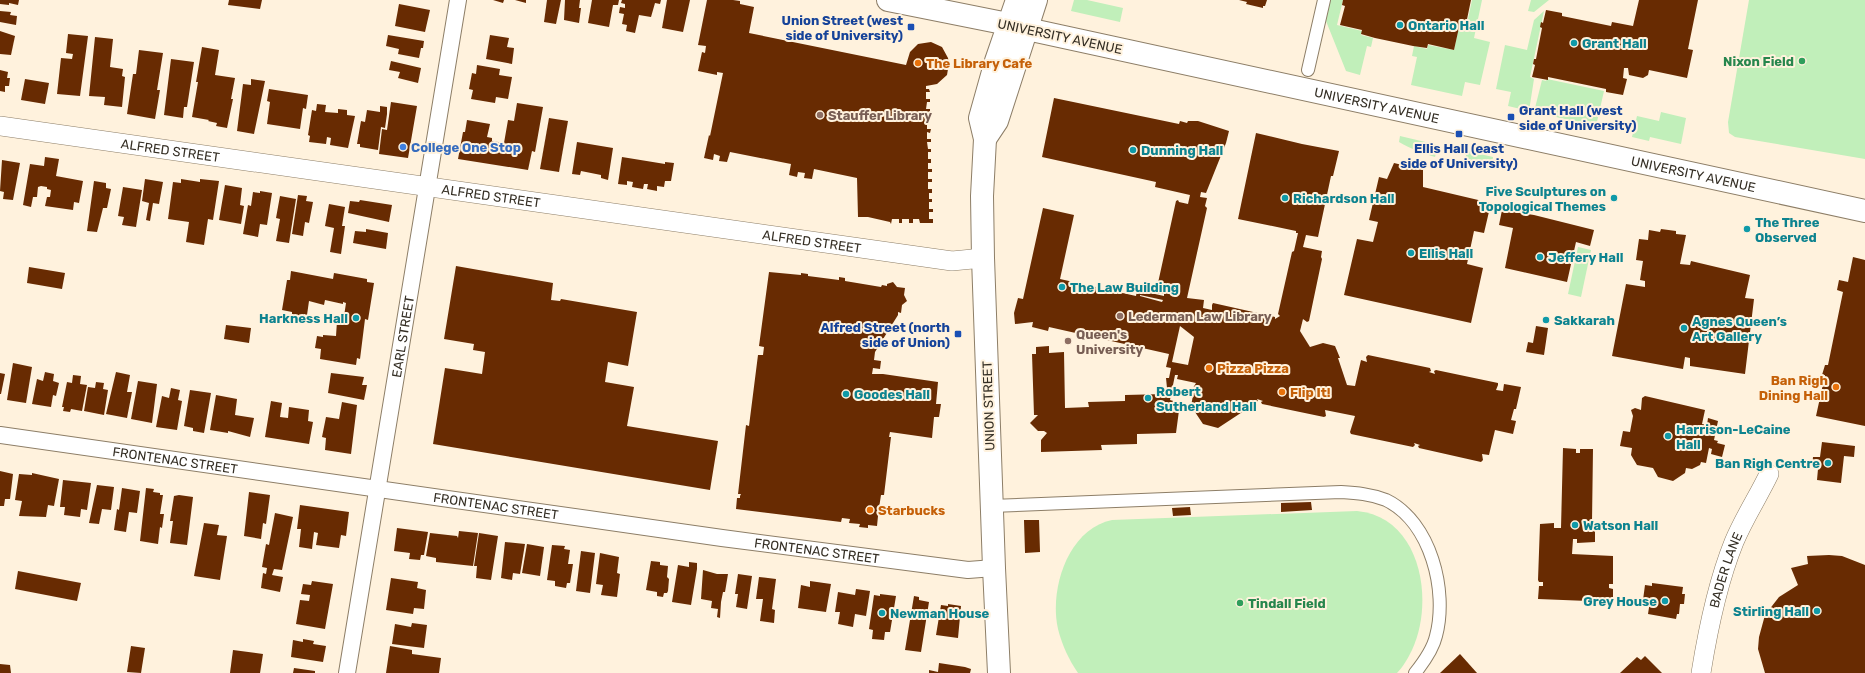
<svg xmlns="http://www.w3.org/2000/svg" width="1865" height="673" font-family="Rubik,sans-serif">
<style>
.green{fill:#c1efba}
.building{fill:#682b02;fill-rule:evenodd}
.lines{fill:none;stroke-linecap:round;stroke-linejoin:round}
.pedestrian-casing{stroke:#8d7e67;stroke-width:14}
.minor-casing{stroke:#8d7e67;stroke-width:18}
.tertiary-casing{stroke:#8d7e67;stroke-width:20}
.secondary-casing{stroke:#8d7e67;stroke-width:24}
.pedestrian{stroke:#fff;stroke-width:12}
.minor{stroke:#fff;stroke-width:16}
.tertiary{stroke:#fff;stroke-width:19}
.secondary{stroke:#fff;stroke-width:22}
.culture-dot{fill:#0f9aa8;stroke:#fff2dd;stroke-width:1.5}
.transit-dot{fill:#1a4fb4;stroke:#fff2dd;stroke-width:1.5}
.leisure-dot{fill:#2e9e5b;stroke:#fff2dd;stroke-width:1.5}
.food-dot{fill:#e8710a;stroke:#fff2dd;stroke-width:1.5}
.education-dot{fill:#8d6e63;stroke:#fff2dd;stroke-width:1.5}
.shop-dot{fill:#3f7fe0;stroke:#fff2dd;stroke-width:1.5}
.labels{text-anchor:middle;stroke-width:4;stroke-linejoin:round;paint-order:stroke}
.transit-label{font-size:13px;font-weight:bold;fill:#164399;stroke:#fff2dd;text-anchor:end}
.culture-label{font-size:13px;font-weight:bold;fill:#0d838f;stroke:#fff2dd;text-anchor:start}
.street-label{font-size:13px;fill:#352f25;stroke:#fff2dd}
.leisure-label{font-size:13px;font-weight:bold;fill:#27864d;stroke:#fff2dd;text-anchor:end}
.food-label{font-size:13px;font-weight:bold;fill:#c56008;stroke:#fff2dd;text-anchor:start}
.education-label{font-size:13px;font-weight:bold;fill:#785e54;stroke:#fff2dd;text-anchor:start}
.shop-label{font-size:13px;font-weight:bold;fill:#366cbe;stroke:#fff2dd;text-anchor:start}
</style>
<rect width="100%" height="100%" fill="#fff2dd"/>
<g class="green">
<polygon points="1074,0 1087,0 1123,8 1120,22 1071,11"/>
<polygon points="1330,0 1343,0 1337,25 1362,31 1361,35 1373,38 1371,47 1367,46 1360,75 1346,71 1326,21"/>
<polygon points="1472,0 1482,0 1474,38 1490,42 1480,85 1465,82 1462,96 1411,85 1417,57 1412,56 1414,46 1427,49 1428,45 1454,50 1459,27 1466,28"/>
<polygon points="1531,0 1549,0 1534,12 1528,11"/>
<polygon points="1749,0 1865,0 1865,159 1735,137 1729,133 1728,122"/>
<polygon points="1544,11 1530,77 1534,79 1529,111 1508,106 1511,92 1496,89 1505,45 1527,50 1534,20"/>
<polygon points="1547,79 1604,91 1596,126 1534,112 1542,80 1546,81"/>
<polygon points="1661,112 1686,118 1681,144 1650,137 1649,141 1632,137 1637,116 1659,121"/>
<path d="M1400 136 1438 145 1435 157C1422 153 1411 149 1399 142Z"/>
<polygon points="1467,151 1493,157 1491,170 1464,164"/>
<polygon points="1578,247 1591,250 1581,297 1568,294"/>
<path d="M1357 511C1421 517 1435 601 1412 650 1408 658 1403 667 1397 673H1078C1069 660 1062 645 1058 629 1049 589 1068 529 1112 520Z"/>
</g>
<g class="building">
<polygon points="0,0 19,0 18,5 9,3 9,5 0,4"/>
<polygon points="229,0 262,0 260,9 228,5"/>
<polygon points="493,0 504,0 503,3"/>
<polygon points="515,0 526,0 526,3"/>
<polygon points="547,0 561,0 556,24 544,22"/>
<polygon points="565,0 580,0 579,8 581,8 579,23 564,20"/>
<polygon points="592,0 619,0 618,5 613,5 609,27 588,23"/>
<polygon points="622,0 661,0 660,4 655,3 651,17 639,15 635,33 626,31 627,25 622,24 624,14 619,13 620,7 625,8 625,4 621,3"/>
<polygon points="667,0 690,0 683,32 662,28"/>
<polygon points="707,0 733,0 740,1 740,4 754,7 749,33 906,65 910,52 918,44 931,42 942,47 948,58 949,63 947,75 937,84 926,86 926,89 929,89 930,92 926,92 926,99 930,99 930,102 927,102 926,109 930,109 930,112 926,112 926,119 930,119 930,122 927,122 927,129 931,129 930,133 927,132 927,139 931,139 931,142 927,142 928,149 931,149 931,152 928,152 928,159 931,159 931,163 928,163 928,169 932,169 932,172 928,172 928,179 932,179 932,182 928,182 928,189 932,189 932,193 929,193 929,199 932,199 932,202 929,202 929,209 933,209 933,212 929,212 929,219 933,219 933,223 920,223 919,219 913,219 913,223 909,223 909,219 902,219 902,223 899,223 899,219 892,219 891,224 890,222 868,217 858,217 857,178 814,169 812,179 804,178 805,173 798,172 797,177 789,175 791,164 730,152 727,162 719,161 720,156 714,154 713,160 704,158 709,135 710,136 723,73 717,72 717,75 698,71 702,52 705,53 706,46 698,45"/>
<polygon points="1239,0 1267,0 1265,6 1263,6 1263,8 1246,4 1247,2"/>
<polygon points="1343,0 1471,0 1466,24 1460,23 1454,50 1428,44 1427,48 1413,46 1375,38 1361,34 1362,30 1340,25 1345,6 1342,5"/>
<polygon points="1639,0 1698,0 1688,49 1693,50 1687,78 1649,70 1648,75 1643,78 1629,75 1628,68 1624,68 1623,78 1627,79 1623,95 1606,92 1606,89 1548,77 1548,80 1532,77 1535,65 1533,64 1534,59 1536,59 1542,28 1540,27 1541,22 1543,23 1546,10 1562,13 1562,16 1611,26 1612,22 1633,26"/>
<polygon points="399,4 430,10 425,32 395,26"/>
<polygon points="0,11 11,12 10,15 17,16 16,25 0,22"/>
<polygon points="0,31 15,36 11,55 0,54"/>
<polygon points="68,34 88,36 80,96 57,94 61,58 72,59 73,54 66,53"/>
<polygon points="388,35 424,41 423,48 421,48 419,58 398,54 399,49 386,46"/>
<polygon points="490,35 509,38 507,47 514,48 512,64 486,59"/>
<polygon points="95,37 113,39 110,67 123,69 122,76 125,77 122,107 104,105 105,97 89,96"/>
<polygon points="202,47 219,50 215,75 235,78 231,99 233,99 227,128 216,126 217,123 208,121 209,120 192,117 198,82 196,82"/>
<polygon points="139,50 163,53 157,90 160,90 155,119 127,114 133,74 136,74"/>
<polygon points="171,59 194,62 187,107 184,107 183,118 164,115"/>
<polygon points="391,61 421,68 418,83 398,78 400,72 389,70"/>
<polygon points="477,65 500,69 499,75 512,77 508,99 496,97 495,103 471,99 473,90 469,89 472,73 476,74"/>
<polygon points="0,70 8,72 7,78 10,78 9,86 5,86 5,92 0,91"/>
<polygon points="25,79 49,83 45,104 21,100"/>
<polygon points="251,79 265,81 254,134 237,131 243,84 251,85"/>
<polygon points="269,89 308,95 306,109 303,108 300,129 267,124 270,102 267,101"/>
<path d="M1054 98 1179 124 1180 121 1187 123 1188 121H1198L1229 131 1226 143 1206 193 1201 192 1200 197 1207 198 1205 206 1207 208 1187 298 1204 300 1203 308 1212 310V305L1213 303 1275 317V319L1280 316 1278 314 1292 252 1294 251 1298 233H1296V231L1238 219 1256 133 1302 144 1339 151 1333 176H1331L1318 237 1306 235 1303 247 1322 251 1321 257 1322 259 1309 321 1307 322 1303 319 1300 331 1310 347 1323 343 1335 346 1340 358H1338L1347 385 1355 386 1361 360 1367 362 1366 357 1368 355 1430 368 1431 371 1429 372 1435 374 1434 371 1436 370 1498 383V385L1496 390 1503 391 1504 384 1521 387 1516 409H1514L1511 420 1516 421 1513 434 1495 430 1489 455 1482 454 1483 460 1481 462 1419 448 1418 446 1420 445 1414 443 1415 445 1413 447 1351 434 1350 432 1355 416 1325 410 1326 416 1324 417 1262 404 1261 402 1263 401 1257 399 1258 401 1256 403 1218 428 1203 424 1191 406 1194 390 1193 388 1196 383 1177 379 1178 375H1175L1170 400 1180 403 1176 433 1137 434V444L1101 445 1102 450 1041 452V440L1047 433 1044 431H1038L1030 423 1038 415H1034L1032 354H1036V347L1049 346V353L1064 352 1065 408 1089 407 1088 402 1125 401V395L1165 394 1167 388 1166 378H1169L1171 368 1166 367 1169 354 1049 327 1048 331 1032 327 1033 322 1015 324 1014 313 1018 298 1023 299 1043 208 1074 215 1060 279 1136 296 1137 290 1164 296V294H1158L1156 292 1176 201 1178 200 1179 202 1188 204 1190 195 1155 187 1156 182 1042 157ZM1140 295 1163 300 1162 302 1140 296ZM1180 326 1194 337 1188 365 1172 362Z"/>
<polygon points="391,102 417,106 408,158 379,154 382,129 387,130"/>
<polygon points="517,103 543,107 535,152 532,151 528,170 458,159 463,132 465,132 467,120 490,124 487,137 492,138 492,141 504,143 508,120 514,121"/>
<polygon points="317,104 326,105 325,112 338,113 338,109 347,110 347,115 355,116 348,148 330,145 331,138 327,137 326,144 309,142 310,136 308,135 312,110 316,111"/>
<polygon points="380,106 387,107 387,114 385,128 381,127 378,150 360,147 360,144 357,144 361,121 365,122 367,110 380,112"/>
<polygon points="549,118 568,121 559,172 540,169"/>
<polygon points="577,142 613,148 608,180 601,178 601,175 581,171 580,175 572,174"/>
<polygon points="45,157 59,159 56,176 83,181 79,203 74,202 73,210 45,206 47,197 50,197 51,190 47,189 47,187 41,186 38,187 37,197 33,197 31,207 23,205 30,164 44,166"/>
<polygon points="622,157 665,164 665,162 674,163 671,181 665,181 664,187 657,186 657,191 647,189 648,184 644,184 643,189 632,187 633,182 627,181 627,185 618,184"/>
<polygon points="2,160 20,163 13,200 3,199 4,192 0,191"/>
<polygon points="1394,163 1423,170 1423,187 1491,203 1484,233 1474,231 1467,264 1483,268 1471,323 1344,295 1357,239 1373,242 1378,222 1369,220 1379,177 1387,179"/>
<polygon points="145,179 163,182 159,204 153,203 150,221 146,220 149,203 142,201"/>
<polygon points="181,179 200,182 200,179 219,181 213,220 208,219 204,245 186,242 189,222 168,219 173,182 181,183"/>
<polygon points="94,181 106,183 106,188 111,189 107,208 103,208 97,232 87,231"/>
<polygon points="225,185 242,188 240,205 244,206 241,224 219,220"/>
<polygon points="123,187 142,190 136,227 122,225 124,217 118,216"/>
<polygon points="260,191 272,193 267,225 260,224 258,237 243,234 248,205 251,206 253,192 260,193"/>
<polygon points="298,195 307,196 306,201 313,202 309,223 305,222 303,236 292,234"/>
<polygon points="280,196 296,199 289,243 276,241 280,219 276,218"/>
<polygon points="360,200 392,205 389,222 348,213 350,201 359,202"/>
<polygon points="329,204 345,207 342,226 345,226 341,254 330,252 334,228 325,226"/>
<polygon points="1502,210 1534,215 1594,230 1590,246 1576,242 1567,282 1505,268 1513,228 1499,225"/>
<polygon points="366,229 388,233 386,249 353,243 355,231 366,232"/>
<polygon points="1661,229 1676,231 1676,234 1686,235 1680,264 1690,265 1691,261 1750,275 1745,298 1754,299 1745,374 1690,366 1690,358 1685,357 1683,369 1612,356 1626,284 1645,287 1645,281 1640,280 1643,261 1636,260 1639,239 1648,240 1649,230 1660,232"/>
<polygon points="1853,257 1865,260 1865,426 1816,416 1825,375 1822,375 1825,365 1828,365 1843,292 1837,290 1839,280 1848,282"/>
<polygon points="456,266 553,283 551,300 560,301 561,299 637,312 628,366 608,362 605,382 634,387 627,426 718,441 710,490 433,444 445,368 482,374 485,352 473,350 474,344 444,339"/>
<polygon points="29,267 65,273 62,289 27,283"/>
<polygon points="291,271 333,279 334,273 367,279 367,282 374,283 368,320 365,319 360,359 357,358 356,365 320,359 321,349 315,348 317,336 323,337 323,335 336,336 337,321 343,323 346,303 343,302 343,304 325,300 324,305 309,301 307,315 304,314 303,320 292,318 292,312 282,310 287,280 290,280"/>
<polygon points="769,272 801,275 801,273 808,274 808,276 839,280 839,277 845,278 845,281 881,287 882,285 887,286 887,284 893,282 897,287 905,288 904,295 907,301 902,305 901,313 898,312 898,315 875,352 874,360 881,361 880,369 873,368 872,374 883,374 938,382 936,404 941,404 939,417 934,417 932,438 890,432 889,437 891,437 884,495 881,495 879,508 882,508 881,516 878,516 877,526 868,525 868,528 859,527 860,524 849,523 850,519 842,518 841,522 736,509 737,498 740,498 740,496 741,494 738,494 746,425 749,426 758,355 763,355 764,347 759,346"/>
<polygon points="226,325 251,328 249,343 224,339"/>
<polygon points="1536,326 1548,328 1544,355 1526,352 1528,342 1533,343"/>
<polygon points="13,363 32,367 26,403 7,400"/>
<polygon points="45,372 54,374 53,381 59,383 56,396 53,395 51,407 32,404 37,379 43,381"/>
<polygon points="116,372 130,375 127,392 132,392 127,418 106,414"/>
<polygon points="0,373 5,374 1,394 0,394"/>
<polygon points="331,373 364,377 362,385 367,385 364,400 328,393"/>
<polygon points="73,375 81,376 80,384 87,385 82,411 71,409 70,412 63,411 64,407 62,407 67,382 72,383"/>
<polygon points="138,381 157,384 152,423 131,419"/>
<polygon points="96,382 104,383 103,389 108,390 104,415 84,411 88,387 95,388"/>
<polygon points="171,388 180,390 178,400 182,401 177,430 156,427 162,396 169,398"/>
<polygon points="190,390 211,393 204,433 193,431 193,428 184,426"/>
<polygon points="216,395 237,399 235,415 254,418 250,437 228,431 228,433 210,430"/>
<polygon points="1645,396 1705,410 1702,424 1707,425 1708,418 1718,421 1714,440 1718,441 1717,443 1725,445 1722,457 1711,454 1712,449 1709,448 1706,463 1701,462 1700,465 1692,469 1686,468 1685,473 1673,481 1658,477 1653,468 1637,465 1631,455 1632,448 1620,446 1623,431 1630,432 1633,416 1631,410 1635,408 1641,410 1642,398"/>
<polygon points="271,401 282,403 280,417 288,418 289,407 309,410 308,421 313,422 309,444 265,437"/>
<polygon points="342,402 357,405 351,454 325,450 326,438 322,437 326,417 339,419"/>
<polygon points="1822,442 1855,446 1854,457 1844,456 1841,483 1817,480 1818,469 1812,468 1813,457 1820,457"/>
<polygon points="1563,448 1576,449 1576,453 1580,453 1580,449 1593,449 1592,522 1589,523 1588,526 1595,528 1595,542 1577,543 1577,539 1573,539 1572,554 1613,556 1613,584 1609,584 1609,588 1613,589 1613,602 1538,599 1539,586 1543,586 1543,582 1539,582 1538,580 1540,524 1554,523 1554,528 1561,528"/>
<polygon points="0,471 13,474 10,499 5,499 4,506 0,506"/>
<polygon points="32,473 59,479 54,506 48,505 46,517 19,516 22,501 15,500 19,474 32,475"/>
<polygon points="63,480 91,483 87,510 81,509 80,517 64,515 65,507 60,507"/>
<polygon points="97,485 114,487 111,510 102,509 99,524 89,523"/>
<polygon points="122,488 140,491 137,513 129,512 126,532 114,530 117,509 119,510"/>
<polygon points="146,488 154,489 153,492 160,493 160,495 163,495 160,514 164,514 162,528 160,527 158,544 140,541"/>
<polygon points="249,492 270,495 266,524 263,523 261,539 244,536"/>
<polygon points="179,495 193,497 187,545 170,543 173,521 170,521 174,496"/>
<polygon points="1311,502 1312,510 1281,512 1281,503"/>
<polygon points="300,505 349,512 346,536 341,535 339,548 316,545 318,533 314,532 312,549 299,547 301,529 297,529"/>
<polygon points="1190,507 1191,515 1173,516 1172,508"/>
<polygon points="275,513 293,517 282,570 274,569 272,575 283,577 280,592 261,588 263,573 266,574 267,568 262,567 266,544 269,545"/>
<polygon points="1024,520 1039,520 1040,552 1025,553"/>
<polygon points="204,523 219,525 217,535 227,536 220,580 194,576"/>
<polygon points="397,528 428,532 424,555 421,555 420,560 409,559 410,553 394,551"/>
<polygon points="459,531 478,533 473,566 436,562 436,558 426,556 430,533 457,536 458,538"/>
<polygon points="479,533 498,536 491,580 476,578 477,566 474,566"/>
<polygon points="505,542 525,544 520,574 513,573 512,580 501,578"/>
<polygon points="527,544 544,547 540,576 522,573"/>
<polygon points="552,545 565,546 564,549 570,550 568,564 573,564 570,583 567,583 566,588 555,586 555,581 547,580"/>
<polygon points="581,551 595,553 590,593 576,591"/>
<polygon points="600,553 619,557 617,573 620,574 617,597 601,595 603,585 596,584"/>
<polygon points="1829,555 1842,556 1865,565 1865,673 1765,673 1758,649 1759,637 1765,615 1779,597 1798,585 1791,568 1808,564 1807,556"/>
<polygon points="651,561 660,562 660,565 668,566 667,577 669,579 668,591 667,593 664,593 663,597 657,596 657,592 646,590"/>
<polygon points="689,562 697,563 697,569 691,605 672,602 678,565 689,567"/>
<polygon points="703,570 717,574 728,574 725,592 723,592 721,602 720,618 717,617 718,609 711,608 712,601 701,599"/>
<polygon points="18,571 81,583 77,601 15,589"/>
<polygon points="738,574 752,576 747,609 736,607 738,594 735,594"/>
<polygon points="759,577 776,579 772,609 775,610 774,623 760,621 763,599 756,599"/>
<polygon points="391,578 418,582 417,588 426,590 424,609 414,608 413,614 386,610"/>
<polygon points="312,581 333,584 325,629 296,624 300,600 309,601 310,595 301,594 303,584 311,585"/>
<polygon points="810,581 831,584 826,612 798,608 801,585 810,587"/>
<polygon points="1652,583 1683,587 1682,594 1685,594 1684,604 1680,604 1679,614 1677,614 1676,619 1648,614 1650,601 1643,600 1645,585 1652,586"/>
<polygon points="856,589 870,591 866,616 855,614 853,627 838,624 840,612 835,612 838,592 855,595"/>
<polygon points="880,594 896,596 890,632 885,632 884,640 872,639 873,630 869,629 874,595 880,596"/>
<polygon points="914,596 919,597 919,600 929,602 921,652 905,650"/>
<polygon points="948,604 961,606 958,638 936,635 941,605 948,606"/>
<polygon points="412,623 427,625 424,648 392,644 395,624 411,627"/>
<polygon points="303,639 314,641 313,644 326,646 323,662 291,657 293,640 303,642"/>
<polygon points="131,646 145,648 141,673 127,672"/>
<polygon points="390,646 412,650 412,654 441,658 439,673 386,673"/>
<polygon points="233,650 263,654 260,673 230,673"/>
<polygon points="1460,654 1477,673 1440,673"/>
<polygon points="1645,656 1662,673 1620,673 1637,657 1641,660"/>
<polygon points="939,663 965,667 971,669 970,673 929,673 929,670 938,672"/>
<polygon points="0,664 10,665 11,673 0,673"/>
<polygon points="294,668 315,671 315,673 293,673"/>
</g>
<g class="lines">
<g class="pedestrian-casing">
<g id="pedestrian">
<polyline points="1308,70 1324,0"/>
<path d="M991 506 1341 492C1356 493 1371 494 1386 500 1431 522 1448 591 1436 636 1433 649 1423 663 1415 673"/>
</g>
</g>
<g class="minor-casing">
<g id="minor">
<path id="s1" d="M0 435 722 538 968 570 994 568"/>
<path id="s2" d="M347 673 458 0"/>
</g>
</g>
<g class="tertiary-casing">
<g id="tertiary">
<path id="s3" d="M0 126 952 261 983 258"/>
<path id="s4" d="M1701 673C1708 629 1717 584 1734 542 1744 518 1758 497 1769 474"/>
</g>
</g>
<g class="secondary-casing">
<g id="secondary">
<polyline points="888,0 1008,24"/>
<path id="s5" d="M1027 29 1865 211"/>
<polyline points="985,139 997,121 1036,0"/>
<polyline points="999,673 994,568 983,258 982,196 985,139 980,118 996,61 1017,0"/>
</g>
</g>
<use href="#pedestrian" class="pedestrian"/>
<use href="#minor" class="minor"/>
<use href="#tertiary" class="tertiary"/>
<use href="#secondary" class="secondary"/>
</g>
<g class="culture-dot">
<circle cx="1400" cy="25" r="4"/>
<circle cx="1574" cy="43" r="4"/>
<circle cx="1133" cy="150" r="4"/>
<circle cx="1285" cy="198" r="4"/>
<circle cx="1614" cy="198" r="4"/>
<circle cx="1747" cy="229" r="4"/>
<circle cx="1411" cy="253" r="4"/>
<circle cx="1540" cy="257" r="4"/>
<circle cx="1062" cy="287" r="4"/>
<circle cx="356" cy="318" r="4"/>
<circle cx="1546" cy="320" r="4"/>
<circle cx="1684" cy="328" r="4"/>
<circle cx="846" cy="394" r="4"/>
<circle cx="1148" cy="398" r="4"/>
<circle cx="1668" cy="436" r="4"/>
<circle cx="1828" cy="463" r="4"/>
<circle cx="1575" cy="525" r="4"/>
<circle cx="1665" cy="601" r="4"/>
<circle cx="1817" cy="611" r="4"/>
<circle cx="882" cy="613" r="4"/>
</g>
<g class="transit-dot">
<rect x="907" y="23" width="8" height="8" rx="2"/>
<rect x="1507" y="113" width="8" height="8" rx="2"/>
<rect x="1455" y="130" width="8" height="8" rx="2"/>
<rect x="954" y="330" width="8" height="8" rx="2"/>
</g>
<g class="leisure-dot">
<circle cx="1802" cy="61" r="4"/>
<circle cx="1240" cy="603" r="4"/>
</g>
<g class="food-dot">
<circle cx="918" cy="63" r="4"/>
<circle cx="1209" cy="368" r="4"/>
<circle cx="1836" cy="387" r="4"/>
<circle cx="1282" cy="392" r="4"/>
<circle cx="870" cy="510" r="4"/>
</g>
<g class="education-dot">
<circle cx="820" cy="115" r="4"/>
<circle cx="1120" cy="316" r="4"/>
<circle cx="1068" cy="341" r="4"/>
</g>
<circle class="shop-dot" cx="403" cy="147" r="4"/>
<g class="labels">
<g class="transit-label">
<text x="903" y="25">Union Street (west<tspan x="903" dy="15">side of University)</tspan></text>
<text x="1519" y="115" text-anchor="start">Grant Hall (west<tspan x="1519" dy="15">side of University)</tspan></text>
<text x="1459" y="153" text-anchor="middle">Ellis Hall (east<tspan x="1459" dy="15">side of University)</tspan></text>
<text x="950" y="332">Alfred Street (north<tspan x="950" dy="15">side of Union)</tspan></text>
</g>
<g class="culture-label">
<text x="1408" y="30">Ontario Hall</text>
<text x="1582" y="48">Grant Hall</text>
<text x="1141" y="155">Dunning Hall</text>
<text x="1606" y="196" text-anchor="end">Five Sculptures on<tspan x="1606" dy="15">Topological Themes</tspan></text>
<text x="1293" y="203">Richardson Hall</text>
<text x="1755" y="227">The Three<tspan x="1755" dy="15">Observed</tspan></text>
<text x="1419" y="258">Ellis Hall</text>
<text x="1548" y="262">Jeffery Hall</text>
<text x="1070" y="292">The Law Building</text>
<text x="348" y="323" text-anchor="end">Harkness Hall</text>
<text x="1554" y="325">Sakkarah</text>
<text x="1692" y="326">Agnes Queen’s<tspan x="1692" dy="15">Art Gallery</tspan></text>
<text x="1156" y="396">Robert<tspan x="1156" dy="15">Sutherland Hall</tspan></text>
<text x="854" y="399">Goodes Hall</text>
<text x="1676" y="434">Harrison-LeCaine<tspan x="1676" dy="15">Hall</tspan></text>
<text x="1820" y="468" text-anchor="end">Ban Righ Centre</text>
<text x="1583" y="530">Watson Hall</text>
<text x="1657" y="606" text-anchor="end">Grey House</text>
<text x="1809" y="616" text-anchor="end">Stirling Hall</text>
<text x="890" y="618">Newman House</text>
</g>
<g class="street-label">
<text transform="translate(1060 36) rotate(12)" y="5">UNIVERSITY AVENUE</text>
<text dy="5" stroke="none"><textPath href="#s5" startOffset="358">UNIVERSITY AVENUE</textPath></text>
<text dy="5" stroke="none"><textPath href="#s3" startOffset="172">ALFRED STREET</textPath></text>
<text dy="5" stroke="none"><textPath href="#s5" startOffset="682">UNIVERSITY AVENUE</textPath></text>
<text dy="5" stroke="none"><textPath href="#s3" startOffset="496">ALFRED STREET</textPath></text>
<text dy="5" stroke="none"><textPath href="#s3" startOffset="820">ALFRED STREET</textPath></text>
<text dy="5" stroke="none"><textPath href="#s2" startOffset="341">EARL STREET</textPath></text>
<text transform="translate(988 406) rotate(-92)" y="5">UNION STREET</text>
<text dy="5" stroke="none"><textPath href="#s1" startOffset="177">FRONTENAC STREET</textPath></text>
<text dy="5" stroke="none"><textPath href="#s1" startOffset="501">FRONTENAC STREET</textPath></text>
<text dy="5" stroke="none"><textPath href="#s1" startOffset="825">FRONTENAC STREET</textPath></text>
<text dy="5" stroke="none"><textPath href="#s4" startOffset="106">BADER LANE</textPath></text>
</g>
<g class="leisure-label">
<text x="1794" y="66">Nixon Field</text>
<text x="1248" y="608" text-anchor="start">Tindall Field</text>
</g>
<g class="food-label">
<text x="926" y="68">The Library Cafe</text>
<text x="1217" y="373">Pizza Pizza</text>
<text x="1828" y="385" text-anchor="end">Ban Righ<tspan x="1828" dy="15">Dining Hall</tspan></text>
<text x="1290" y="397">Flip It!</text>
<text x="878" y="515">Starbucks</text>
</g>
<g class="education-label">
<text x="828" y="120">Stauffer Library</text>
<text x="1128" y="321">Lederman Law Library</text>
<text x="1076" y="339">Queen's<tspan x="1076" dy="15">University</tspan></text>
</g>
<g class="shop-label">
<text x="411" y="152">College One Stop</text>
</g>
</g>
</svg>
